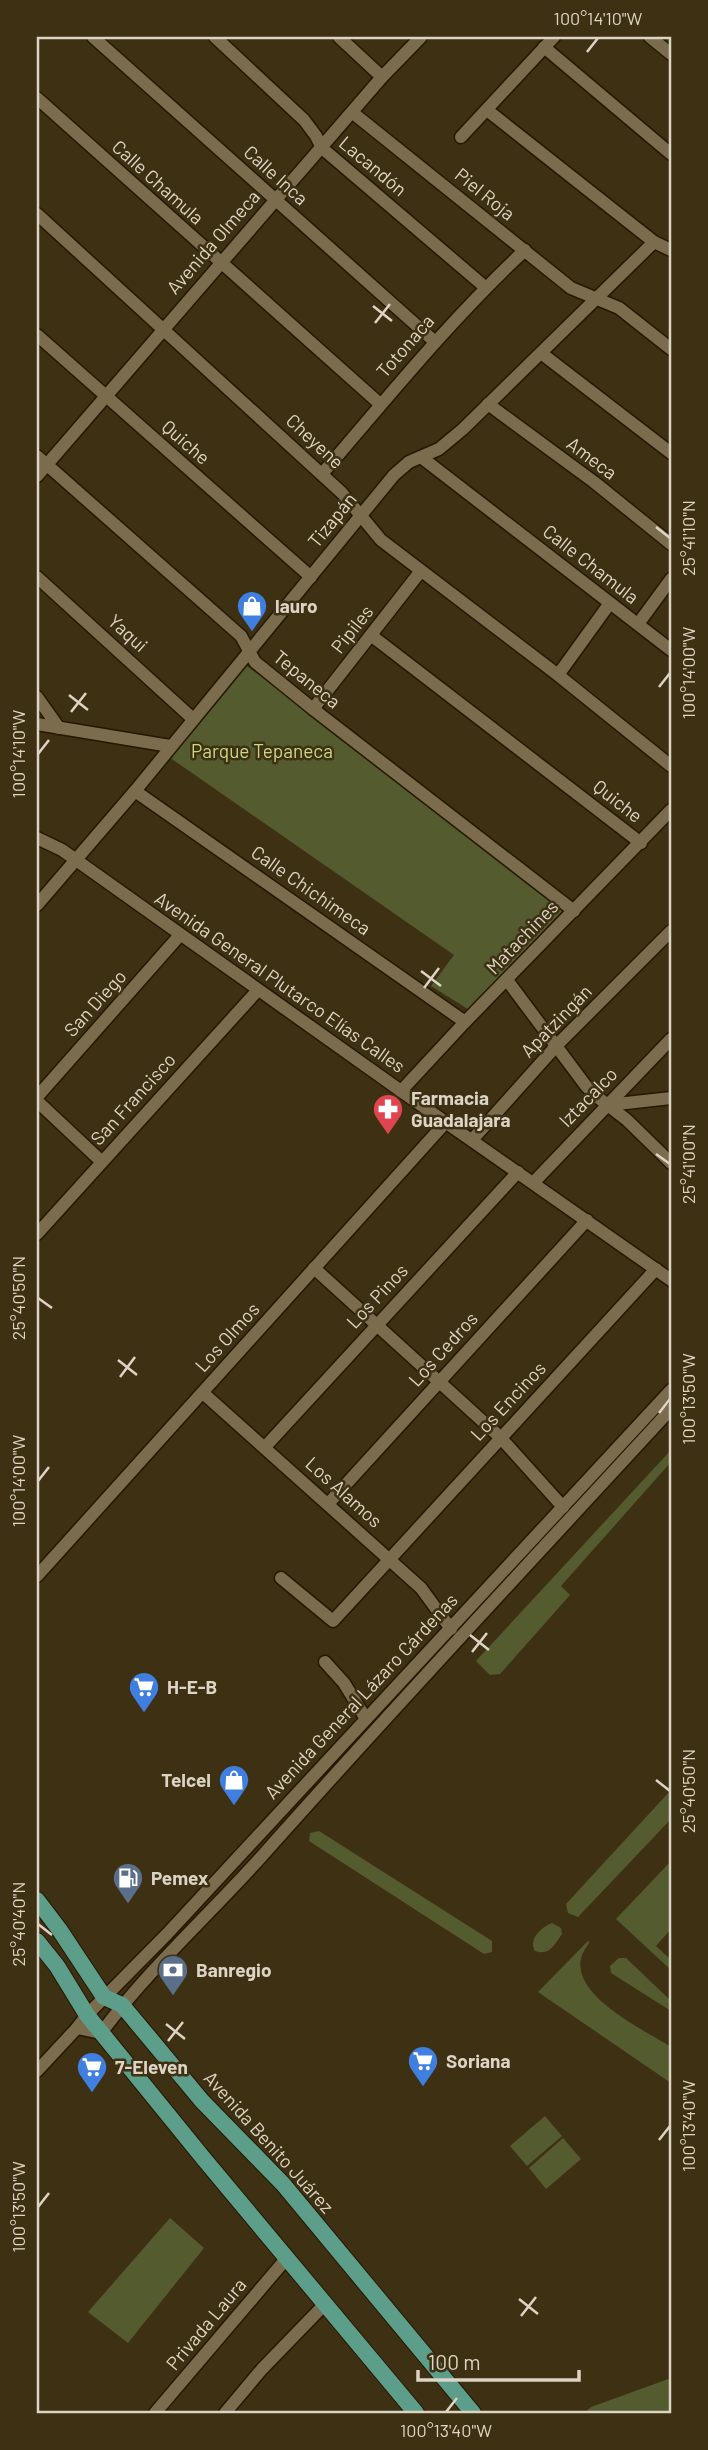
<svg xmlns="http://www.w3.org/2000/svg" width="708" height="2450" font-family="Barlow,sans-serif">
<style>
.green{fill:#545c2f}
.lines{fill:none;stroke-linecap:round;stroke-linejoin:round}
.minor-casing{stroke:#241800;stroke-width:15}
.major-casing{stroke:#241800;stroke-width:18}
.minor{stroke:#7a6c4d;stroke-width:12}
.major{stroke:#5d9e8a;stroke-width:16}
.ticks{fill:none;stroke:#dcd4c4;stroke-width:2.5}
.labels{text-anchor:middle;stroke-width:5;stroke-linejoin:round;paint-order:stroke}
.street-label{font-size:19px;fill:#dcd4c4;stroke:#3d3013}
.poi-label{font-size:19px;font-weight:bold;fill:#dcd4c4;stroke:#3d3013;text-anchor:start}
.park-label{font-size:19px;fill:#c8d885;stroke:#3d3013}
.neatline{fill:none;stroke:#dcd4c4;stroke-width:2.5}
.ticks-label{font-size:18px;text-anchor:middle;fill:#dcd4c4}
</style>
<rect width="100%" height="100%" fill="#3d3013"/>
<g class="green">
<polygon points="243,663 565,908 471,1011 431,986 454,955 169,757"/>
<polygon points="671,1450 671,1462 561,1586 570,1595 500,1674 490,1675 476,1661"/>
<polygon points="671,1790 671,1819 578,1917 568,1913 566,1904"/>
<polygon points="319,1831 492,1941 492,1952 484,1954 309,1841 310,1833"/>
<polygon points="671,1861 671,1929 656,1946 671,1960 671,1970 616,1919"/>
<path d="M552 1923 561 1928 562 1934C554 1945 550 1956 535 1951 528 1940 541 1927 552 1923Z"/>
<path d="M590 1941C588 1945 584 1950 582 1955 568 1995 645 2030 671 2047V2083L538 1992 587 1942Z"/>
<polygon points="619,1958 626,1958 671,2001 671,2011 611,1973 610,1966"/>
<polygon points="545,2116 562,2136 527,2166 510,2146"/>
<polygon points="563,2138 581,2159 546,2189 529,2168"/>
<polygon points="170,2218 204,2248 128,2343 88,2312"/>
<polygon points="671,2378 671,2413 584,2413 591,2407"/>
</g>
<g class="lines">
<g class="minor-casing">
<g id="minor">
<polyline points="93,37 434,341"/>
<polyline points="215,37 304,120 316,136 322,148 485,287"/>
<polyline points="339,37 382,77"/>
<polyline points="650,37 671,54"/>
<polyline points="544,47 671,154"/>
<polyline points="37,98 380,404"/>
<polyline points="487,110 654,242 671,250"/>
<polyline points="353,113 571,288 619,308 671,349"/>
<polyline points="461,137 554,37"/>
<polyline points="37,214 342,493 381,540 558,675 671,766"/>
<polyline points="37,335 311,577"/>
<polyline points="541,353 671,453"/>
<polyline points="488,404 594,482 671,544"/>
<polyline points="37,456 241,636 255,662 313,709 574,911"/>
<polyline points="421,457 671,650"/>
<path d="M322 474C388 397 451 319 525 250"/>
<polyline points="37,476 382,77 421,37"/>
<polyline points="37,577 192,718"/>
<polyline points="638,624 671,579"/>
<polyline points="372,636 641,843"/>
<polyline points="558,675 610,603"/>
<polyline points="37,697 59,728"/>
<polyline points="313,709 420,572"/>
<polyline points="37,724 170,746"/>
<polyline points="135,791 465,1022"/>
<polyline points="37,838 62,850 401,1091 671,1280"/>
<polyline points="37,905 135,791 394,475 409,462 439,449 463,429 654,242"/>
<polyline points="507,980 586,1086 596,1096 627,1120 671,1163"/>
<polyline points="401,1091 465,1022 671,810"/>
<polyline points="37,1097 180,935"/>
<polyline points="37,1101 102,1162"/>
<polyline points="608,1105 671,1098"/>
<polyline points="472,1140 557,1045 671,931"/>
<polyline points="534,1182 671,1039"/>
<polyline points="37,1234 258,990"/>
<polyline points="314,1268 500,1437 563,1507"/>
<polyline points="203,1393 421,1588 451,1629"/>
<polyline points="265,1447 518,1172"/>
<polyline points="328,1504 587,1220"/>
<polyline points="37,1576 446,1122"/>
<polyline points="281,1578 333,1621 656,1269"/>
<polyline points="325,1662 344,1683 366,1719"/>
<path d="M77 2028 101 2033C149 1969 209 1915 262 1856 396 1705 534 1558 671 1409"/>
<polyline points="37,2071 77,2028 87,2015 167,1934 671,1390"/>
<polyline points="155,2413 286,2259"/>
<polyline points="225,2413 262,2369 324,2305"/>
</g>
</g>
<g class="major-casing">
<g id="major">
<polyline points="37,1900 59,1929 104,1997 122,2005 202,2101 283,2184 473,2413"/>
<polyline points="37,1941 57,1966 87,2015 204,2159 416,2413"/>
</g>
</g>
<use href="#minor" class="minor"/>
<use href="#major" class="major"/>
</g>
<path class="ticks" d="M587 52 598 38M373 306 392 321M375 323 390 304M656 527 670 538M659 687 670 673M69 695 88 710M71 712 86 693M38 754 49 740M421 971 441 986M424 988 439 968M656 1154 670 1164M38 1298 52 1308M118 1360 137 1375M120 1377 135 1357M659 1413 670 1399M38 1481 49 1467M470 1635 489 1650M472 1652 487 1633M656 1780 670 1791M38 1924 52 1935M166 2024 185 2039M168 2041 183 2022M659 2140 670 2126M38 2207 49 2193M519 2299 538 2314M521 2316 536 2297M446 2412 457 2398"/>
<defs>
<g id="shop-pin" transform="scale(1.575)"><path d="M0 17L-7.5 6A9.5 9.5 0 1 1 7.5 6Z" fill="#3f7fe0" stroke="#3d3013"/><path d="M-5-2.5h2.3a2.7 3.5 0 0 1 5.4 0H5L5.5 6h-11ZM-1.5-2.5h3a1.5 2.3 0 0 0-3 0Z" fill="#fff"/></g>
<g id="pharmacy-pin" transform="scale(1.575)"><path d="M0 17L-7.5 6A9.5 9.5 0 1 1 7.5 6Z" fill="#e0444e" stroke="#3d3013"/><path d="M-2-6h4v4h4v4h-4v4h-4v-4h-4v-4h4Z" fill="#fff"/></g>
<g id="supermarket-pin" transform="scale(1.575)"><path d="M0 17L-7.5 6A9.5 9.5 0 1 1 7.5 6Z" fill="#3f7fe0" stroke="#3d3013"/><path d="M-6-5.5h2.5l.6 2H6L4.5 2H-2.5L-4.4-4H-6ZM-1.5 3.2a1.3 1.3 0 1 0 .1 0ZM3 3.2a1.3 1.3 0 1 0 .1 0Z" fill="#fff"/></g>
<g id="fuel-pin" transform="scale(1.575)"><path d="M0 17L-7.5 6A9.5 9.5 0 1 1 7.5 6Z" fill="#5c6f8a" stroke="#3d3013"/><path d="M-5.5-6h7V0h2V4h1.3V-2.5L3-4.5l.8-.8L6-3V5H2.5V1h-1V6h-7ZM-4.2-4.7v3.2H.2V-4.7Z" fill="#fff"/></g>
<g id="bank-pin" transform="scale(1.575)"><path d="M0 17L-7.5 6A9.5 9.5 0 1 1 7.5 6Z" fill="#5c6f8a" stroke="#3d3013"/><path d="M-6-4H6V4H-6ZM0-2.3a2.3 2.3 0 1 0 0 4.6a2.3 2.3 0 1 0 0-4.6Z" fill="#fff"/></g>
</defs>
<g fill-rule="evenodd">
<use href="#shop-pin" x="252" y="606"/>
<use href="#pharmacy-pin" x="388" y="1109"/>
<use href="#supermarket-pin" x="144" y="1687"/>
<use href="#shop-pin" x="234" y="1780"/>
<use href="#fuel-pin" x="128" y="1878"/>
<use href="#bank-pin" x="173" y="1970"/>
<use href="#supermarket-pin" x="423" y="2061"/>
<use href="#supermarket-pin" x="92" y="2067"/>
</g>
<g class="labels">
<g class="street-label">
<text transform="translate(373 166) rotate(40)" y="7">Lacandón</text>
<text transform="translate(276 175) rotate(42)" y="7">Calle Inca</text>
<text transform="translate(158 182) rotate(42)" y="7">Calle Chamula</text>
<text transform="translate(485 194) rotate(39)" y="7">Piel Roja</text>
<text transform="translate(213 242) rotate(-49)" y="7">Avenida Olmeca</text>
<text transform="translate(405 346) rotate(-49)" y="7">Totonaca</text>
<text transform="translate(315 441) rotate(43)" y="7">Cheyene</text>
<text transform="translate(186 442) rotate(41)" y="7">Quiche</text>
<text transform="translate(592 458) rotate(37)" y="7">Ameca</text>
<text transform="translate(332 520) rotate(-51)" y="7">Tizapán</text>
<text transform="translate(591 564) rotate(38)" y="7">Calle Chamula</text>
<text transform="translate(352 629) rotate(-52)" y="7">Pipiles</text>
<text transform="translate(128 633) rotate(42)" y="7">Yaqui</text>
<text transform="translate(307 679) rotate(39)" y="7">Tepaneca</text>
<text transform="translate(618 801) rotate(38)" y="7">Quiche</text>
<text transform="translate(311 890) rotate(35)" y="7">Calle Chichimeca</text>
<text transform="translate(522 937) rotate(-46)" y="7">Matachines</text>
<text transform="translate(280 982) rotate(35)" y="7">Avenida General Plutarco Elías Calles</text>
<text transform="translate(95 1003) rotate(-48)" y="7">San Diego</text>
<text transform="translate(556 1021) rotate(-46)" y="7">Apatzingán</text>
<text transform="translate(588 1097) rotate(-46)" y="7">Iztacalco</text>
<text transform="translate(133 1099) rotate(-48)" y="7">San Francisco</text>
<text transform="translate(377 1296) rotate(-47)" y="7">Los Pinos</text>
<text transform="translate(227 1337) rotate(-48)" y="7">Los Olmos</text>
<text transform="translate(443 1349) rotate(-48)" y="7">Los Cedros</text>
<text transform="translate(508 1401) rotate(-47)" y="7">Los Encinos</text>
<text transform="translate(344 1492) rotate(42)" y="7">Los Alamos</text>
<text transform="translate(361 1696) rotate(-47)" y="7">Avenida General Lázaro Cárdenas</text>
<text transform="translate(269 2142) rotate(48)" y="7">Avenida Benito Juárez</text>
<text transform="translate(206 2324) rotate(-50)" y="7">Privada Laura</text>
</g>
<g class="poi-label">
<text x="275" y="613">lauro</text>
<text x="411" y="1105">Farmacia<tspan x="411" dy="22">Guadalajara</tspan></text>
<text x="167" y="1694">H-E-B</text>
<text x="211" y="1787" text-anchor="end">Telcel</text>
<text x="151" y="1885">Pemex</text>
<text x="196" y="1977">Banregio</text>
<text x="446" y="2068">Soriana</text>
<text x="115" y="2074">7-Eleven</text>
</g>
<g class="park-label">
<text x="262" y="758">Parque Tepaneca</text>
</g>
</g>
<rect width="708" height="2450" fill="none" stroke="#3d3013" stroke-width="77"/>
<path d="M418 2370v10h161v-10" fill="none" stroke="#dcd4c4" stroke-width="3.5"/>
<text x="428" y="2370" font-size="21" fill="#dcd4c4" stroke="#3d3013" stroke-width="5" paint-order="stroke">100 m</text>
<rect x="38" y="38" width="632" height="2374" class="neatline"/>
<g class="ticks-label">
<text x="598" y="25">100°14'10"W</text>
<text transform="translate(689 538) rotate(-90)" y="6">25°41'10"N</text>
<text transform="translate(689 673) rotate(-90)" y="6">100°14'00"W</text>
<text transform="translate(19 754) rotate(-90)" y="6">100°14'10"W</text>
<text transform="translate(689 1164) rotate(-90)" y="6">25°41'00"N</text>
<text transform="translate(19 1298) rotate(-90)" y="6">25°40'50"N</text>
<text transform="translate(689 1399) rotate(-90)" y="6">100°13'50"W</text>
<text transform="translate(19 1481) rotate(-90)" y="6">100°14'00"W</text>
<text transform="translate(689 1791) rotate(-90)" y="6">25°40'50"N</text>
<text transform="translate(19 1924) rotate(-90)" y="6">25°40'40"N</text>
<text transform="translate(689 2126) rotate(-90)" y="6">100°13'40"W</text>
<text transform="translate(19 2207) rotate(-90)" y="6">100°13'50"W</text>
<text x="446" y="2437">100°13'40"W</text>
</g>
</svg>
